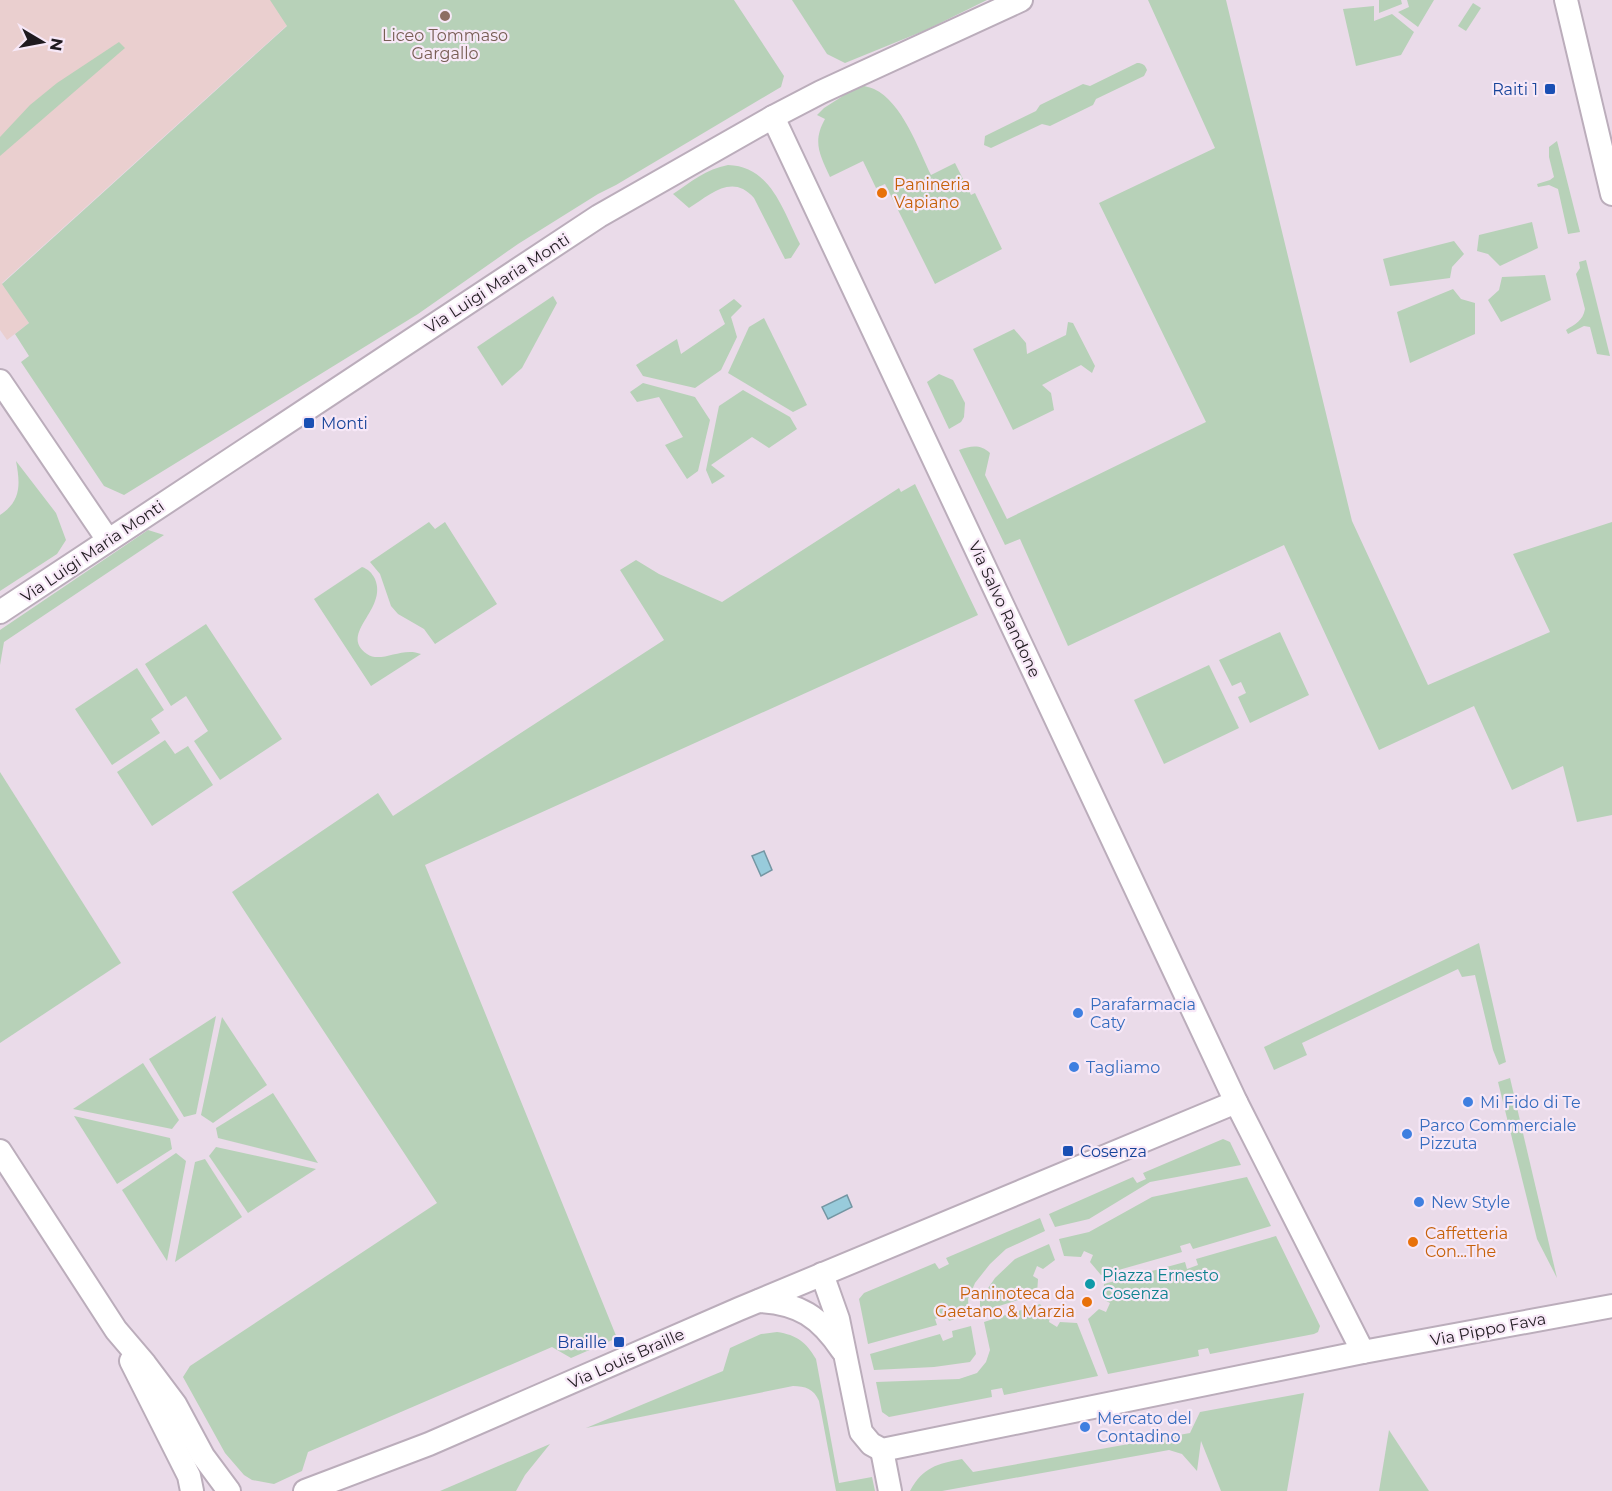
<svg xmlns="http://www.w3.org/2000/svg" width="1612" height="1491" font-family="Montserrat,sans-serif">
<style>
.education{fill:#eacfcf}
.green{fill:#b7d1b8}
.water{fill:#98cbdb;stroke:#7496a3;stroke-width:1.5}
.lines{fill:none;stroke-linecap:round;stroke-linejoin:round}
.minor-casing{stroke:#bbadbb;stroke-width:26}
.minor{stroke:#fff;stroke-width:22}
.education-dot{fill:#8d6e63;stroke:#f7e8f7;stroke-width:2}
.transit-dot{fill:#1a4fb4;stroke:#f7e8f7;stroke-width:2}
.food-dot{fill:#e8710a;stroke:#f7e8f7;stroke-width:2}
.shop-dot{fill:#3f7fe0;stroke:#f7e8f7;stroke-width:2}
.culture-dot{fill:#0f9aa8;stroke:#f7e8f7;stroke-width:2}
.labels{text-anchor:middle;stroke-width:4.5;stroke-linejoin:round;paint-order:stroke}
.education-label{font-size:16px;fill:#785e54;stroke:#f7e8f7}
.transit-label{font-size:16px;fill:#164399;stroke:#f7e8f7;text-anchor:end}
.food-label{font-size:16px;fill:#c56008;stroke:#f7e8f7;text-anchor:start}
.street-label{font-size:16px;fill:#1f1a1f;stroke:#f7e8f7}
.shop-label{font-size:16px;fill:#366cbe;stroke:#f7e8f7;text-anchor:start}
.culture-label{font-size:16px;fill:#0d838f;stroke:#f7e8f7;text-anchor:start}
</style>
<rect width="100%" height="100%" fill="#eadbe9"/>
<polygon class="education" points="0,0 315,0 2,283 29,323 7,340 0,330"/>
<g class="green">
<polygon points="270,0 734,0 784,76 781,87 616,185 598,194 518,244 418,314 124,495 104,486 21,362 29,356 15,334 29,323 2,284 287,26"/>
<polygon points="792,0 987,0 926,30 845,63 827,54"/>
<path d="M1148 0H1226L1352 521 1428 685 1550 632 1513 554 1612 522V815L1577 822 1563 766 1512 790 1474 706 1379 750 1284 545 1068 646 1020 539 1005 545 959 450C971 446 980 444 990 453L985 475 1007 519 1206 422 1099 203 1215 148Z"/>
<polygon points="1379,0 1401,0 1402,4 1379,13"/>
<polygon points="1407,0 1434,0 1418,27 1398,12 1409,7"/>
<polygon points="1473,3 1481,8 1466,31 1458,26"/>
<polygon points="1374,6 1374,21 1392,14 1414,32 1401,55 1356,66 1343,9"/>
<polygon points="119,42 125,48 0,156 0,137 30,105 57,83"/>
<path d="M1137 63C1143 63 1145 65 1147 70L1144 76 1096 99 1093 105 1050 126 1042 124 991 148 984 145 985 136 1036 111 1040 105 1083 84 1090 86Z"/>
<path d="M860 85C864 86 870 87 874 89 902 102 918 148 931 175L955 163 971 195 975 193 1002 249 935 284 885 184 876 188 863 161 830 177C820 155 812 142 825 119L817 115 824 108Z"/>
<polygon points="1557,141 1580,232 1568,234 1558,189 1549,185 1538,187 1537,184 1550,180 1554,177 1549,157 1549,147"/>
<path d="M728 165C771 166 783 211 800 244L791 258 785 259 754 198C732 173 710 195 689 208L673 194C691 182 706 169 728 165Z"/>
<polygon points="1532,222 1538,248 1500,266 1488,254 1477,251 1479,235"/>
<polygon points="1454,241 1464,254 1452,267 1450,278 1390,286 1383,259"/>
<path d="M1586 260 1610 356 1597 354 1590 327 1584 326 1568 334 1566 330C1575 324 1583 321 1585 309L1576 274 1580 268 1579 262Z"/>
<polygon points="1545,275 1551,300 1501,322 1488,300 1499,290 1502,277"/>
<polygon points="1453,289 1461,299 1475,303 1475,334 1410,363 1397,312"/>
<polygon points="553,296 557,303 522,368 502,386 477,347"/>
<polygon points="734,299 742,306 731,317 737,337 721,370 695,388 643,376 636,365 677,339 681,354 725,324 719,310"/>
<polygon points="764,318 807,405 793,412 728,373 749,327"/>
<polygon points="1068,322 1073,323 1095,366 1092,373 1081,365 1042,385 1051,393 1054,410 1013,430 973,349 1014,329 1026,343 1027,354 1066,335"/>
<polygon points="939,374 953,380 965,403 964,417 961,422 949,429 927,382"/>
<polygon points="643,383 695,397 710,420 698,471 687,479 665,445 683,437 659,397 637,402 630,392"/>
<polygon points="743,390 790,417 797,429 769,448 752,437 711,465 725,476 712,484 706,470 719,406"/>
<path d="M16 461 56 513 66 540 57 554 0 591V515C22 501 20 483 16 461Z"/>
<polygon points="915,484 978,615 425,865 617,1338 571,1358 552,1347 308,1452 302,1471 274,1484 252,1480 244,1475 225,1453 183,1377 190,1366 437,1203 232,892 378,793 393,816 664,640 620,570 636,560 659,574 722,602 899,488 901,492"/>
<polygon points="429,522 435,529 445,522 497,604 435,644 424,629 398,614 391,606 380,574 370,562"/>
<polygon points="148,530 164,535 4,642 0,665 0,630"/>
<path d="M362 567C368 569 372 573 375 579 388 610 338 633 367 654 381 664 402 646 421 654L371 686 314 599Z"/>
<polygon points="206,624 282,739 220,780 194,741 208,731 186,696 171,706 145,664"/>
<polygon points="1280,632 1309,695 1250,723 1238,697 1246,693 1241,682 1232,686 1219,660"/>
<polygon points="1209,665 1239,728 1164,764 1134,700"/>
<polygon points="137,668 164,710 151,719 160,733 112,765 75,709"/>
<polygon points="165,740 175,754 188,746 213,785 152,826 117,772"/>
<polygon points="0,772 121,963 0,1043"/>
<polygon points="1479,943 1506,1062 1499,1065 1493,1050 1475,975 1462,977 1458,969 1302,1043 1307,1055 1274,1070 1264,1047"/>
<polygon points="216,1016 196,1114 184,1117 149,1059"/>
<polygon points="222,1017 267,1085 213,1123 201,1115"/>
<polygon points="143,1063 179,1120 172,1129 73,1109"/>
<polygon points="1510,1078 1557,1278 1537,1239 1498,1082"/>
<polygon points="273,1093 318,1163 218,1138 216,1128"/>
<polygon points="74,1116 170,1138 172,1149 117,1184"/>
<polygon points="1223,1139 1230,1142 1241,1165 1150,1182 1089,1219 1055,1227 1049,1214 1133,1177 1137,1183 1146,1179 1143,1173"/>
<polygon points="216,1147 316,1169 248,1213 209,1156"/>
<polygon points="176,1153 186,1161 167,1261 122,1190"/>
<polygon points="205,1159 242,1217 175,1262 195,1162"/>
<polygon points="1247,1177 1271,1226 1193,1249 1190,1243 1180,1246 1182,1252 1101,1275 1090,1262 1093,1255 1084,1251 1081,1257 1064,1256 1059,1239 1089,1232 1152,1197"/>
<polygon points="1040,1218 1045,1231 1006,1249 990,1264 975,1283 968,1299 969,1314 949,1321 946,1315 935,1319 937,1325 868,1344 859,1299 864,1293 935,1263 939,1269 949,1264 946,1258"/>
<polygon points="1276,1236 1320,1326 1318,1332 1314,1334 1210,1354 1208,1348 1198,1350 1199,1356 1108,1374 1088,1319 1099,1309 1106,1312 1110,1303 1103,1299 1104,1284 1185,1262 1187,1269 1198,1265 1196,1259"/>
<polygon points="1049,1244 1055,1260 1043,1269 1037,1266 1033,1276 1038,1279 1037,1294 980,1312 980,1300 995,1278 1015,1259"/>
<polygon points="1040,1304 1050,1317 1049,1322 1057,1327 1060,1322 1077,1323 1098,1376 1004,1395 1002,1388 991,1390 992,1397 889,1417 882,1412 876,1382 959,1379 977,1373 986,1362 990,1350 984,1322"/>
<polygon points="971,1326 976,1354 970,1362 934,1367 874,1370 870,1354 940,1334 943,1341 953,1337 952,1331"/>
<path d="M777 1332C797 1335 806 1342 816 1359L839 1483 872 1477 875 1491H836L819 1401C814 1389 805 1386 793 1386L586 1428 723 1371 730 1348 761 1334Z"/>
<path d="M1304 1393 1287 1491H1221L1201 1441 1197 1471 1182 1454 1169 1450 942 1491H910C923 1467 937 1464 962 1459L973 1472 1190 1433 1200 1412Z"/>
<polygon points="1389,1430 1429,1491 1379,1491"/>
<polygon points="550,1444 525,1475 516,1491 440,1491"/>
</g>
<g class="water">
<polygon points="764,851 772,870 761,876 752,856"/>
<polygon points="847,1195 852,1207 828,1219 822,1207"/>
</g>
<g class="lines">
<g class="minor-casing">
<g id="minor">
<polyline points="1566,0 1612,194"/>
<polyline points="773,117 1236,1102 1363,1352"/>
<polyline points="0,381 108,540"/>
<polyline points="0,612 599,216 773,117 821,92 1021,0"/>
<polyline points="0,1151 116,1330 145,1364 175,1404 203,1456 229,1491"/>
<polyline points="822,1274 838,1319 861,1432 871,1444 882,1450 1363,1352 1612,1306"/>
<path d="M759 1301C799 1303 820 1317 842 1350"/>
<polyline points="131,1361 189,1476 192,1491"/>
<polyline points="882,1450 890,1491"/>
<polyline points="305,1491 429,1444 739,1309 1236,1102"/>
</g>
</g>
<use href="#minor" class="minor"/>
</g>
<circle class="education-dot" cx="445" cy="16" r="6"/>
<g class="transit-dot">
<rect x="1544" y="83" width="12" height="12" rx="3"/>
<rect x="303" y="417" width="12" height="12" rx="3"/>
<rect x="1062" y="1145" width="12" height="12" rx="3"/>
<rect x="613" y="1336" width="12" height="12" rx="3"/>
</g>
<g class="food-dot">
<circle cx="882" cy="193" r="6"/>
<circle cx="1413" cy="1242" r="6"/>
<circle cx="1087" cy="1302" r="6"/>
</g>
<g class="shop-dot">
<circle cx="1078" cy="1013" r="6"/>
<circle cx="1074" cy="1067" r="6"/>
<circle cx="1468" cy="1102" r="6"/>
<circle cx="1407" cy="1134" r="6"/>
<circle cx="1419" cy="1202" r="6"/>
<circle cx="1085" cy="1427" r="6"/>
</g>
<circle class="culture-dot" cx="1090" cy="1284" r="6"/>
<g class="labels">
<g class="education-label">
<text x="445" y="41">Liceo Tommaso<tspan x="445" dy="18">Gargallo</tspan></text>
</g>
<g class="transit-label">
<text x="1538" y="95">Raiti 1</text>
<text x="321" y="429" text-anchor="start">Monti</text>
<text x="1080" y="1157" text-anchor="start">Cosenza</text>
<text x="607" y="1348">Braille</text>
</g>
<g class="food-label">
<text x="894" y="190">Panineria<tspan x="894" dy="18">Vapiano</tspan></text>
<text x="1425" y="1239">Caffetteria<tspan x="1425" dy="18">Con...The</tspan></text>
<text x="1075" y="1299" text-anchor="end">Paninoteca da<tspan x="1075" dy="18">Gaetano &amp; Marzia</tspan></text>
</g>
<g class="street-label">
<text transform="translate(497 283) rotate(-33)" y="6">Via Luigi Maria Monti</text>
<text transform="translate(92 551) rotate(-34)" y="6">Via Luigi Maria Monti</text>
<text transform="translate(1005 609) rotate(65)" y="6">Via Salvo Randone</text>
<text transform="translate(1488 1329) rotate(-11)" y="6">Via Pippo Fava</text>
<text transform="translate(626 1358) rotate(-24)" y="6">Via Louis Braille</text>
</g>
<g class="shop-label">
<text x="1090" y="1010">Parafarmacia<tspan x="1090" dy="18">Caty</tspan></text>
<text x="1086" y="1073">Tagliamo</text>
<text x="1480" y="1108">Mi Fido di Te</text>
<text x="1419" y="1131">Parco Commerciale<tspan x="1419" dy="18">Pizzuta</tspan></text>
<text x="1431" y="1208">New Style</text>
<text x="1097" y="1424">Mercato del<tspan x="1097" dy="18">Contadino</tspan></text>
</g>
<g class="culture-label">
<text x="1102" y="1281">Piazza Ernesto<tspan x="1102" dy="18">Cosenza</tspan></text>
</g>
</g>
<g transform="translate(42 42) rotate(100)" stroke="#f7e8f7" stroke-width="4.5" paint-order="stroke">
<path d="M0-4.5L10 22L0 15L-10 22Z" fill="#1f1a1f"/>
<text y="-9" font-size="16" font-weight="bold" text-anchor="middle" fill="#1f1a1f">N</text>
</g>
</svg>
